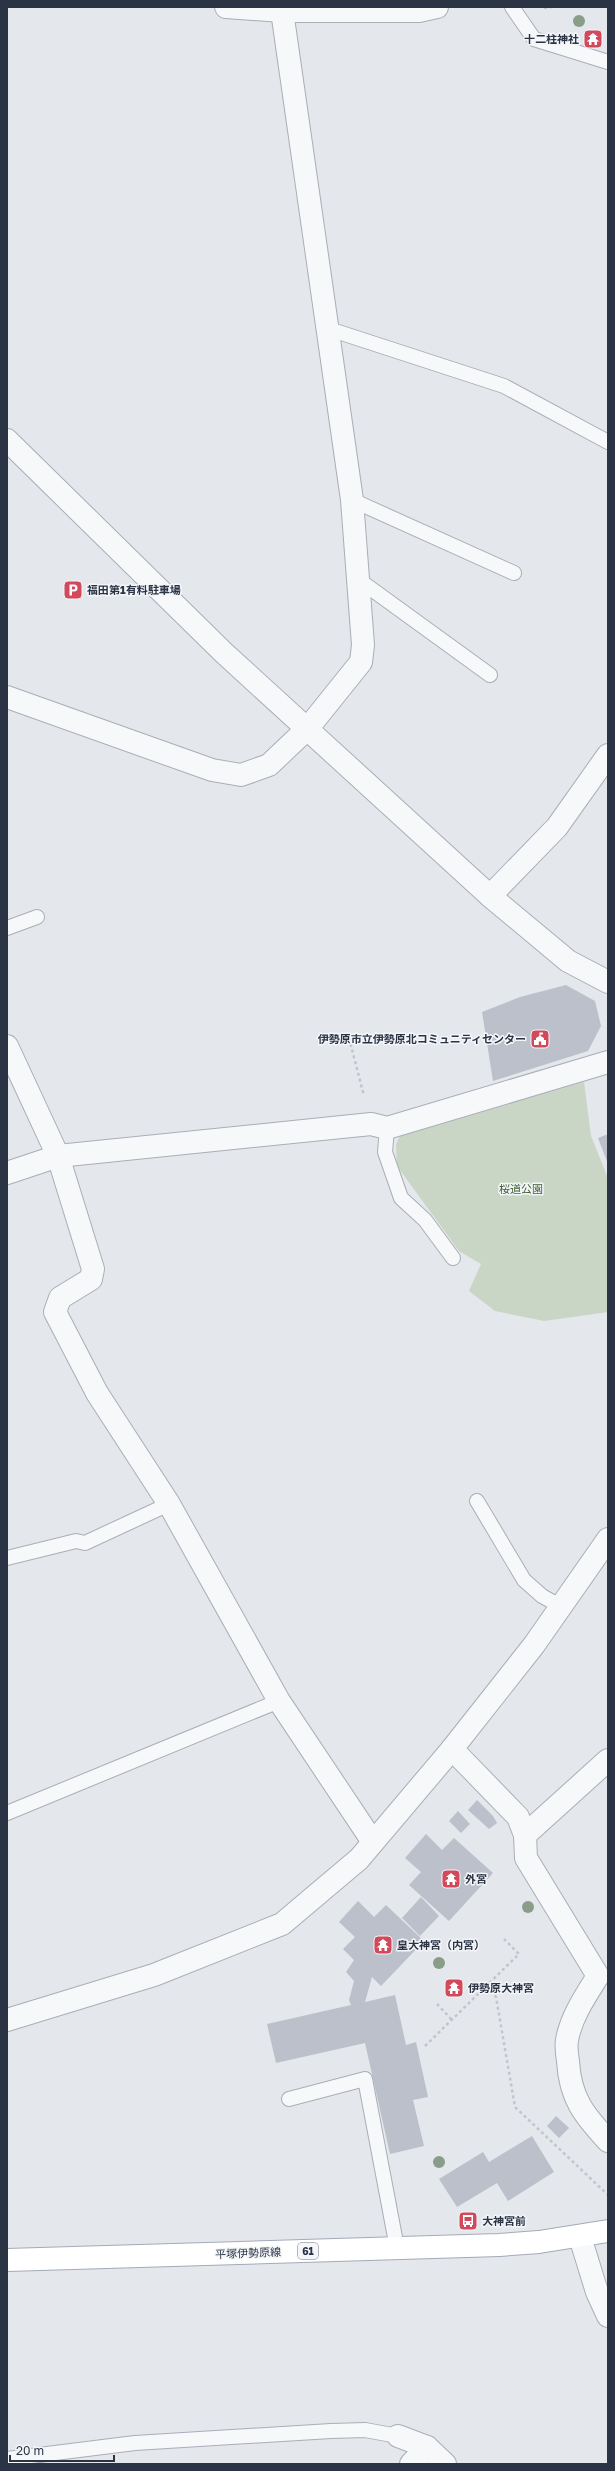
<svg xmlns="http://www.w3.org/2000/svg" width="615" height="2471" font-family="'Golos Text','Noto Sans JP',sans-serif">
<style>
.green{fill:#c9d6c5}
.building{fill:#bbc0ca}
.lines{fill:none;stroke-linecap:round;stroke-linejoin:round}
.service-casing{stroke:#a9aeb7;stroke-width:16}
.minor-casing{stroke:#a9aeb7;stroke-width:24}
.primary-casing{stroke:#a3abb8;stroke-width:24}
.path{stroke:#c2c5cb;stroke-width:2.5;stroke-dasharray:3 3;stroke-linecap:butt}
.service{stroke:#f7f8fa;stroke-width:14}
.minor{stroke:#f7f8fa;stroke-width:22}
.primary{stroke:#fff;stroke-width:22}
.tree{fill:#899d89}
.labels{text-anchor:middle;stroke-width:3;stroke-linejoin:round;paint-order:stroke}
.shield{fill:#f4f6f9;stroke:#676e7b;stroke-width:1}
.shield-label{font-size:10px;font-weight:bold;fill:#2b3445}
.poi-label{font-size:11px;font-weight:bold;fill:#2b3445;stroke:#f4f6f9;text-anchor:start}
.park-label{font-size:11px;fill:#3f6138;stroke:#f4f6f9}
.street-label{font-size:11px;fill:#2b3445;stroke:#f4f6f9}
</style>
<rect width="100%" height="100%" fill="#e4e7ec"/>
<polygon class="green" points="584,1082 591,1136 608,1178 608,1312 544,1321 495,1311 469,1291 481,1264 459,1251 397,1166 396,1144 402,1132 492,1109"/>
<g class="building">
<polygon points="566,985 595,1001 601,1026 588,1051 493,1081 482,1012 520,997"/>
<polygon points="608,1134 608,1164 598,1138"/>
<polygon points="477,1800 493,1816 497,1823 489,1829 468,1810"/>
<polygon points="458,1811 470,1824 461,1833 449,1821"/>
<polygon points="426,1834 442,1850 454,1838 493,1873 449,1921 409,1885 421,1872 405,1858"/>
<polygon points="421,1897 439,1916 420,1936 402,1918"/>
<polygon points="358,1901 374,1917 386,1905 424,1941 381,1986 372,1977 365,2002 395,1995 406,2045 416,2042 428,2097 413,2100 424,2146 390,2154 365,2043 276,2063 267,2024 351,2005 349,2000 354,1981 346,1972 354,1960 343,1949 355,1937 339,1922"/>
<polygon points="556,2116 569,2128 559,2138 547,2126"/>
<polygon points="532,2136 554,2172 508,2201 497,2183 457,2207 439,2179 483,2152 489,2162"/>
</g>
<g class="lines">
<g class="service-casing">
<g id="service">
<polyline points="512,7 534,39 608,62"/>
<polyline points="326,328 504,386 608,442"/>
<polyline points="352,500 514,573"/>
<polyline points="359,580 490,675"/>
<polyline points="7,928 37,917"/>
<polyline points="387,1128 385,1152 401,1198 425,1220 453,1258"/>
<polyline points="477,1501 524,1580 542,1596 560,1606"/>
<polyline points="7,1558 76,1541 85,1543 169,1504"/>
<polyline points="7,1813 279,1701"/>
<polyline points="289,2099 365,2079 397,2248"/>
<polyline points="7,2459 135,2443 331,2431 365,2430 398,2436"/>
</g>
</g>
<g class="minor-casing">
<g id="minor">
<polyline points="226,7 282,11 419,11 437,7"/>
<polyline points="7,440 224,653 490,896 568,961 608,982"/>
<polyline points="7,697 212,770 241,775 269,765 308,728 361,662 363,645 352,500 282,11"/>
<polyline points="490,896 557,827 608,755"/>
<polyline points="7,1046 58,1156 93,1269 91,1279 60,1298 55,1312 97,1393 169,1504 279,1701 373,1842"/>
<polyline points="7,1173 58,1156 371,1124 387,1128 608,1062"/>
<polyline points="452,1749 534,1645 608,1539"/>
<polyline points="525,1835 608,1760"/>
<path d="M7 2020 154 1975 282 1924 359 1859 452 1749 518 1817 525 1835 526 1858 598 1976C586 1995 571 2017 567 2040 566 2046 567 2055 568 2061 570 2098 584 2115 608 2141"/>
<polyline points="580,2237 597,2292 608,2316"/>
<polyline points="398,2436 427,2447 445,2464"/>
<polyline points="411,2464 427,2447"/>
</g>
</g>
<g class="primary-casing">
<polyline id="primary" points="7,2260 499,2245 539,2242 608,2231"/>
</g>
<g class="path">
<polyline points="544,8 553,7"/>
<polyline points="349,1038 364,1096"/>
<polyline points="486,1987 496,1997 515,2107 608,2195"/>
<polyline points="437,2004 452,2020"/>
<polyline points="425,2046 519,1954 504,1939"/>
</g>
<use href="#service" class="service"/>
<use href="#minor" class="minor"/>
<use href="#primary" class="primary"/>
</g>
<g class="tree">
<circle cx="579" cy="21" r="6"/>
<circle cx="528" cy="1907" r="6"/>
<circle cx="439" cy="1963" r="6"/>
<circle cx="439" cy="2162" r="6"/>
</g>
<defs>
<g id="temple-square" transform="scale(1)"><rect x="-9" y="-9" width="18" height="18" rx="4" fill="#d1495b" stroke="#f4f6f9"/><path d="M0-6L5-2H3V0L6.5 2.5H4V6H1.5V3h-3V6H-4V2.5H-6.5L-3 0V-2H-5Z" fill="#fff"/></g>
<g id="parking-square" transform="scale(1)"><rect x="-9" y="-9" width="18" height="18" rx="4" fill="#d1495b" stroke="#f4f6f9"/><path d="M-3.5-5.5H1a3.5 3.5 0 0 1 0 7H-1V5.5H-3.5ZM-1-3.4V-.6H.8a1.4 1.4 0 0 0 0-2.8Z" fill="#fff"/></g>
<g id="civic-square" transform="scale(1)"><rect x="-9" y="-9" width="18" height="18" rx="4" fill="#d1495b" stroke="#f4f6f9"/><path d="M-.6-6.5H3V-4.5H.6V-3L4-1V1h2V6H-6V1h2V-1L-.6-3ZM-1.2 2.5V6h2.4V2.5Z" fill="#fff"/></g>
<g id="bus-square" transform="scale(1)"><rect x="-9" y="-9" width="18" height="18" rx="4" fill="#d1495b" stroke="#f4f6f9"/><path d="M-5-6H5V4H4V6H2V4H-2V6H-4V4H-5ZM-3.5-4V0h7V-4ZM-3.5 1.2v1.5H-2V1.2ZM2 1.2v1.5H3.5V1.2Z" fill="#fff"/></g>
</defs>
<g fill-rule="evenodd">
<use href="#temple-square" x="593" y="39"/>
<use href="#parking-square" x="73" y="590"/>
<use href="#civic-square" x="540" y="1039"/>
<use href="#temple-square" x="451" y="1879"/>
<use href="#temple-square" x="383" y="1945"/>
<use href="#temple-square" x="454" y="1988"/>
<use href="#bus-square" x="468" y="2221"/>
</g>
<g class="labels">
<rect class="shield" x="298" y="2243" width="20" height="16" rx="3"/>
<g class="shield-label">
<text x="308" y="2255">61</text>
</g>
<g class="poi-label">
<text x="579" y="43" text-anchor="end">十二柱神社</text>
<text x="87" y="594">福田第1有料駐車場</text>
<text x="526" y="1043" text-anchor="end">伊勢原市立伊勢原北コミュニティセンター</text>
<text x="465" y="1883">外宮</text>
<text x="397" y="1949">皇大神宮（内宮）</text>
<text x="468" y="1992">伊勢原大神宮</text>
<text x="482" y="2225">大神宮前</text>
</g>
<g class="park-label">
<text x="521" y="1193">桜道公園</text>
</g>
<g class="street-label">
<text transform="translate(248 2253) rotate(-2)" y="4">平塚伊勢原線</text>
</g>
</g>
<rect width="615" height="2471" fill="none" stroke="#2b3445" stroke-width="16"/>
<path d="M10 2455v6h104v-6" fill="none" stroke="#2b3445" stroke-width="2"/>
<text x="16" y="2455" font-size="12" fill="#2b3445" stroke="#f4f6f9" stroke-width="3" paint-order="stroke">20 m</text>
</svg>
